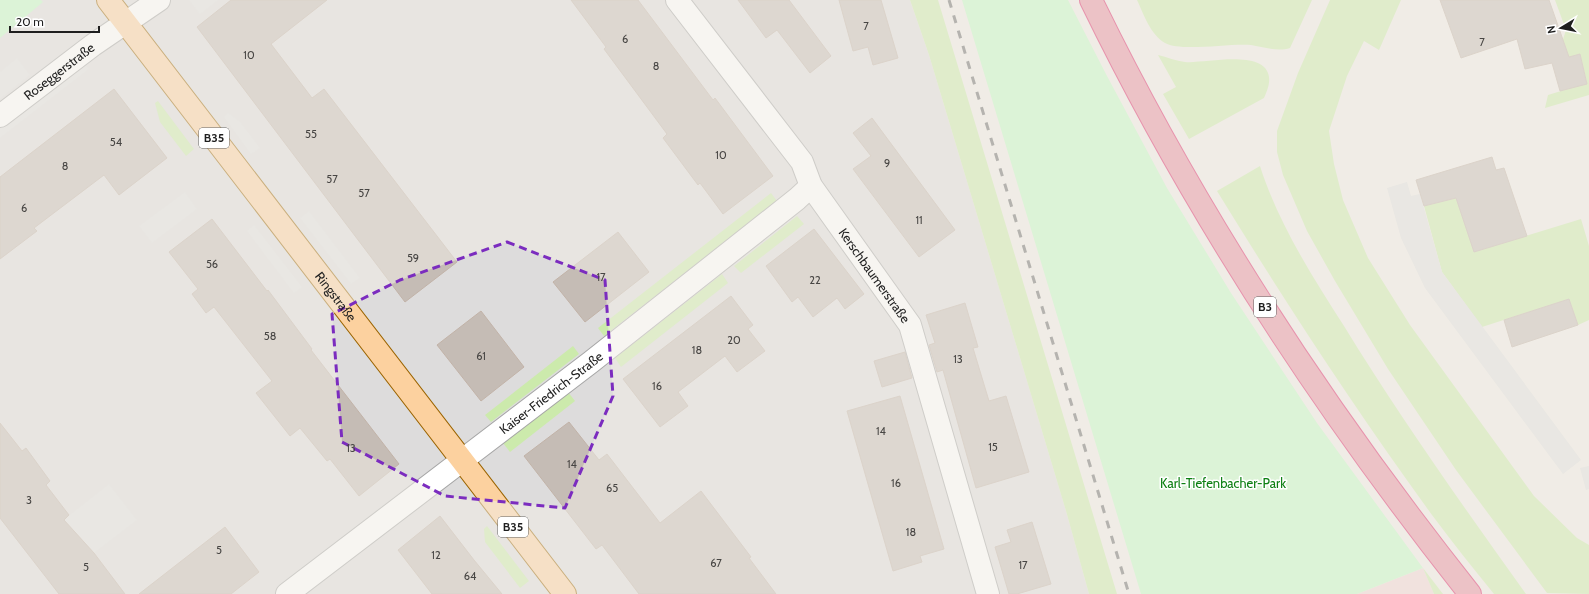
<svg xmlns="http://www.w3.org/2000/svg" width="1589" height="594" font-family="Cabin,sans-serif">
<style>
.residential{fill:#dddcdc}
.commercial{fill:#f1d6d5}
.grass{fill:#cceaac}
.park{fill:#c3fac6}
.parking{fill:#dfdfdf}
.building{fill:#c5bcb5;stroke:#c2b3a8}
.lines{fill:none;stroke-linecap:round;stroke-linejoin:round}
.minor-casing{stroke:#a6a6a6;stroke-width:24}
.major-casing{stroke:#9b6400;stroke-width:24}
.highway-casing{stroke:#db2668;stroke-width:24}
.minor{stroke:#fff;stroke-width:22}
.major{stroke:#fcd19f;stroke-width:22}
.highway{stroke:#e78ea0;stroke-width:22}
.rail{stroke:#6d6d6d;stroke-width:3;stroke-dasharray:8 8;stroke-linecap:butt}
.marked{fill:none;stroke:#7b2cbf;stroke-width:3;stroke-dasharray:8 5;stroke-linejoin:round}
.labels{text-anchor:middle;stroke-width:3;stroke-linejoin:round;paint-order:stroke}
.number-label{font-size:11px;fill:#484644}
.shield{fill:#fff;stroke:#626262;stroke-width:1}
.shield-label{font-size:12px;font-weight:bold;fill:#1f1f1f}
.street-label{font-size:13px;fill:#1f1f1f;stroke:#fff}
.park-label{font-size:13px;fill:#0c7f12;stroke:#fff}
</style>
<rect width="100%" height="100%" fill="#f0ece6"/>
<polygon class="residential" points="0,0 910,0 929,55 1066,511 1089,594 0,594"/>
<polygon class="commercial" points="1423,568 1434,594 1357,594"/>
<g class="grass">
<polygon points="910,0 938,0 1117,594 1089,594 1066,511 929,55"/>
<path d="M1137 0H1312L1290 48C1278 52 1263 47 1251 45 1230 43 1181 52 1165 43 1150 34 1144 15 1137 0Z"/>
<polygon points="1330,0 1401,0 1379,50 1364,41 1347,76 1329,131 1334,164 1343,200 1368,258 1410,325 1534,496 1577,538 1589,545 1589,594 1547,593 1456,470 1388,369 1335,281 1307,231 1283,175 1277,152 1277,131 1298,73"/>
<polygon points="1555,0 1589,0 1589,95 1545,108 1548,95 1587,83 1580,54 1562,59 1557,58 1566,30"/>
<path d="M1158 55C1167 57 1176 61 1185 62 1204 64 1265 48 1269 77 1270 84 1267 91 1264 98L1189 139 1163 94 1176 87Z"/>
<polygon points="158,101 194,149 186,156 160,122 155,103"/>
<path d="M1260 166C1278 223 1312 276 1344 326 1401 419 1463 506 1526 594H1494C1473 568 1452 542 1432 515 1356 410 1285 302 1217 191Z"/>
<polygon points="771,193 777,201 604,336 598,328"/>
<polygon points="1456,198 1474,252 1581,219 1589,246 1589,320 1578,325 1569,299 1482,327 1442,272 1424,206"/>
<polygon points="797,216 804,224 741,273 734,266"/>
<polygon points="722,274 728,283 621,367 615,358"/>
<polygon points="573,346 579,354 491,422 485,415"/>
<polygon points="568,392 575,401 510,452 503,443"/>
<polygon points="487,526 529,581 520,588 485,542 484,529"/>
<polygon points="1423,568 1443,594 1434,594"/>
</g>
<g class="park">
<polygon points="0,0 41,0 43,2 0,38"/>
<polygon points="962,0 1068,0 1107,76 1167,188 1231,293 1317,423 1423,568 1357,594 1141,594"/>
</g>
<g class="parking">
<polygon points="189,0 218,0 200,14"/>
<polygon points="17,58 30,75 0,99 0,72"/>
<polygon points="83,62 89,69 0,138 0,127"/>
<polygon points="228,113 240,122 260,148 251,154 224,117"/>
<polygon points="1407,182 1411,196 1420,194 1442,272 1581,460 1563,474 1425,288 1401,238 1387,188"/>
<polygon points="185,192 197,209 152,243 139,226"/>
<polygon points="309,211 360,278 351,284 300,218"/>
<polygon points="254,225 302,287 294,293 247,231"/>
<polygon points="1589,466 1589,489 1586,490 1580,468"/>
<polygon points="109,484 137,520 94,553 91,550 49,582 25,550"/>
</g>
<g class="building">
<polygon points="231,0 327,0 271,44 312,98 324,89 457,262 405,302 197,27"/>
<polygon points="571,0 638,0 713,100 715,98 773,176 723,214 700,183 698,185 663,138 667,134 604,49 606,47"/>
<polygon points="738,0 789,0 831,56 810,73 777,30 766,38"/>
<polygon points="839,0 881,0 898,58 873,65 868,47 853,51"/>
<polygon points="1440,0 1549,0 1569,57 1580,54 1587,84 1560,91 1552,63 1525,69 1517,39 1461,58"/>
<polygon points="114,89 167,158 119,195 104,175 34,228 37,231 0,259 0,177"/>
<polygon points="872,118 955,230 919,257 853,169 871,156 853,133"/>
<polygon points="1492,157 1496,170 1504,168 1527,236 1474,252 1456,198 1424,206 1416,180"/>
<polygon points="212,219 267,291 268,290 312,349 311,350 399,464 359,496 330,459 327,461 300,428 290,436 256,393 272,381 214,307 206,313 192,294 198,289 169,252"/>
<polygon points="814,229 864,294 845,309 837,298 813,317 798,297 792,302 766,266"/>
<polygon points="618,232 649,272 585,322 553,282"/>
<polygon points="731,296 753,325 748,329 765,351 737,372 725,356 678,392 688,406 660,427 623,379"/>
<polygon points="1569,299 1578,325 1512,347 1504,320"/>
<polygon points="965,303 978,347 973,348 989,401 1006,396 1029,472 976,488 943,370 937,372 929,345 935,343 926,315"/>
<polygon points="481,311 524,367 481,401 437,345"/>
<polygon points="905,352 912,378 882,387 874,361"/>
<polygon points="900,396 944,549 920,556 922,562 893,571 847,411"/>
<polygon points="569,422 599,460 607,454 660,523 701,491 751,557 749,558 776,594 639,594 602,545 596,549 524,456"/>
<polygon points="0,423 22,451 26,448 50,481 46,485 69,515 64,520 94,553 125,594 59,594 0,518"/>
<polygon points="440,516 474,560 502,594 432,594 398,550"/>
<polygon points="1032,522 1051,584 1017,594 1009,594 995,547 1011,542 1007,530"/>
<polygon points="225,527 259,572 231,594 139,594"/>
</g>
<g class="lines">
<g class="minor-casing">
<g id="minor">
<path id="s1" d="M677 0 802 162 811 186 910 325 988 594"/>
<path id="s2" d="M0 116 93 45 159 0"/>
<path id="s3" d="M287 594 591 362 797 199 811 186"/>
</g>
</g>
<g class="major-casing">
<g id="major">
<path id="s4" d="M108 0 565 594"/>
</g>
</g>
<g class="highway-casing">
<path id="highway" d="M1091 0C1194 212 1324 410 1470 594"/>
</g>
<use href="#minor" class="minor"/>
<use href="#major" class="major"/>
<use href="#highway" class="highway"/>
<polyline class="rail" points="949,0 1129,594"/>
</g>
<path d="M0 0H1589V594H0ZM507 242 605 280 613 396 565 508 445 496 342 442 332 314 400 280Z" fill="#f0ece6" fill-opacity=".55" fill-rule="evenodd"/>
<path class="marked" d="M507 242 605 280 613 396 565 508 445 496 342 442 332 314 400 280Z"/>
<g class="labels">
<g class="number-label">
<text x="866" y="30">7</text>
<text x="625" y="43">6</text>
<text x="1482" y="46">7</text>
<text x="249" y="59">10</text>
<text x="656" y="70">8</text>
<text x="311" y="138">55</text>
<text x="116" y="146">54</text>
<text x="721" y="159">10</text>
<text x="887" y="167">9</text>
<text x="65" y="170">8</text>
<text x="332" y="183">57</text>
<text x="364" y="197">57</text>
<text x="24" y="212">6</text>
<text x="919" y="224">11</text>
<text x="413" y="262">59</text>
<text x="212" y="268">56</text>
<text x="601" y="281">17</text>
<text x="815" y="284">22</text>
<text x="270" y="340">58</text>
<text x="734" y="344">20</text>
<text x="697" y="354">18</text>
<text x="481" y="360">61</text>
<text x="958" y="363">13</text>
<text x="657" y="390">16</text>
<text x="881" y="435">14</text>
<text x="993" y="451">15</text>
<text x="351" y="452">13</text>
<text x="572" y="468">14</text>
<text x="896" y="487">16</text>
<text x="612" y="492">65</text>
<text x="29" y="504">3</text>
<text x="911" y="536">18</text>
<text x="219" y="554">5</text>
<text x="436" y="559">12</text>
<text x="716" y="567">67</text>
<text x="1023" y="569">17</text>
<text x="86" y="571">5</text>
<text x="470" y="580">64</text>
</g>
<g class="shield">
<rect x="199" y="128" width="30" height="20" rx="3"/>
<rect x="1254" y="297" width="22" height="20" rx="3"/>
<rect x="498" y="517" width="30" height="20" rx="3"/>
</g>
<g class="shield-label">
<text x="214" y="142">B35</text>
<text x="1265" y="311">B3</text>
<text x="513" y="531">B35</text>
</g>
<g class="street-label">
<text dy="5" stroke="none"><textPath href="#s2" startOffset="74">Roseggerstraße</textPath></text>
<text dy="5" stroke="none"><textPath href="#s1" startOffset="340">Kerschbaumerstraße</textPath></text>
<text dy="5" stroke="none"><textPath href="#s4" startOffset="374">Ringstraße</textPath></text>
<text dy="5" stroke="none"><textPath href="#s3" startOffset="332">Kaiser-Friedrich-Straße</textPath></text>
</g>
<g class="park-label">
<text x="1223" y="488">Karl-Tiefenbacher-Park</text>
</g>
</g>
<g transform="translate(1561 28) rotate(260)" stroke="#ffffff" stroke-width="3" paint-order="stroke">
<path d="M0-3L7 15L0 10L-7 15Z" fill="#1f1f1f"/>
<text y="-6" font-size="11" font-weight="bold" text-anchor="middle" fill="#1f1f1f">N</text>
</g>
<path d="M10 26v6h89v-6" fill="none" stroke="#1f1f1f" stroke-width="2"/>
<text x="16" y="26" font-size="12" fill="#1f1f1f" stroke="#ffffff" stroke-width="3" paint-order="stroke">20 m</text>
</svg>
